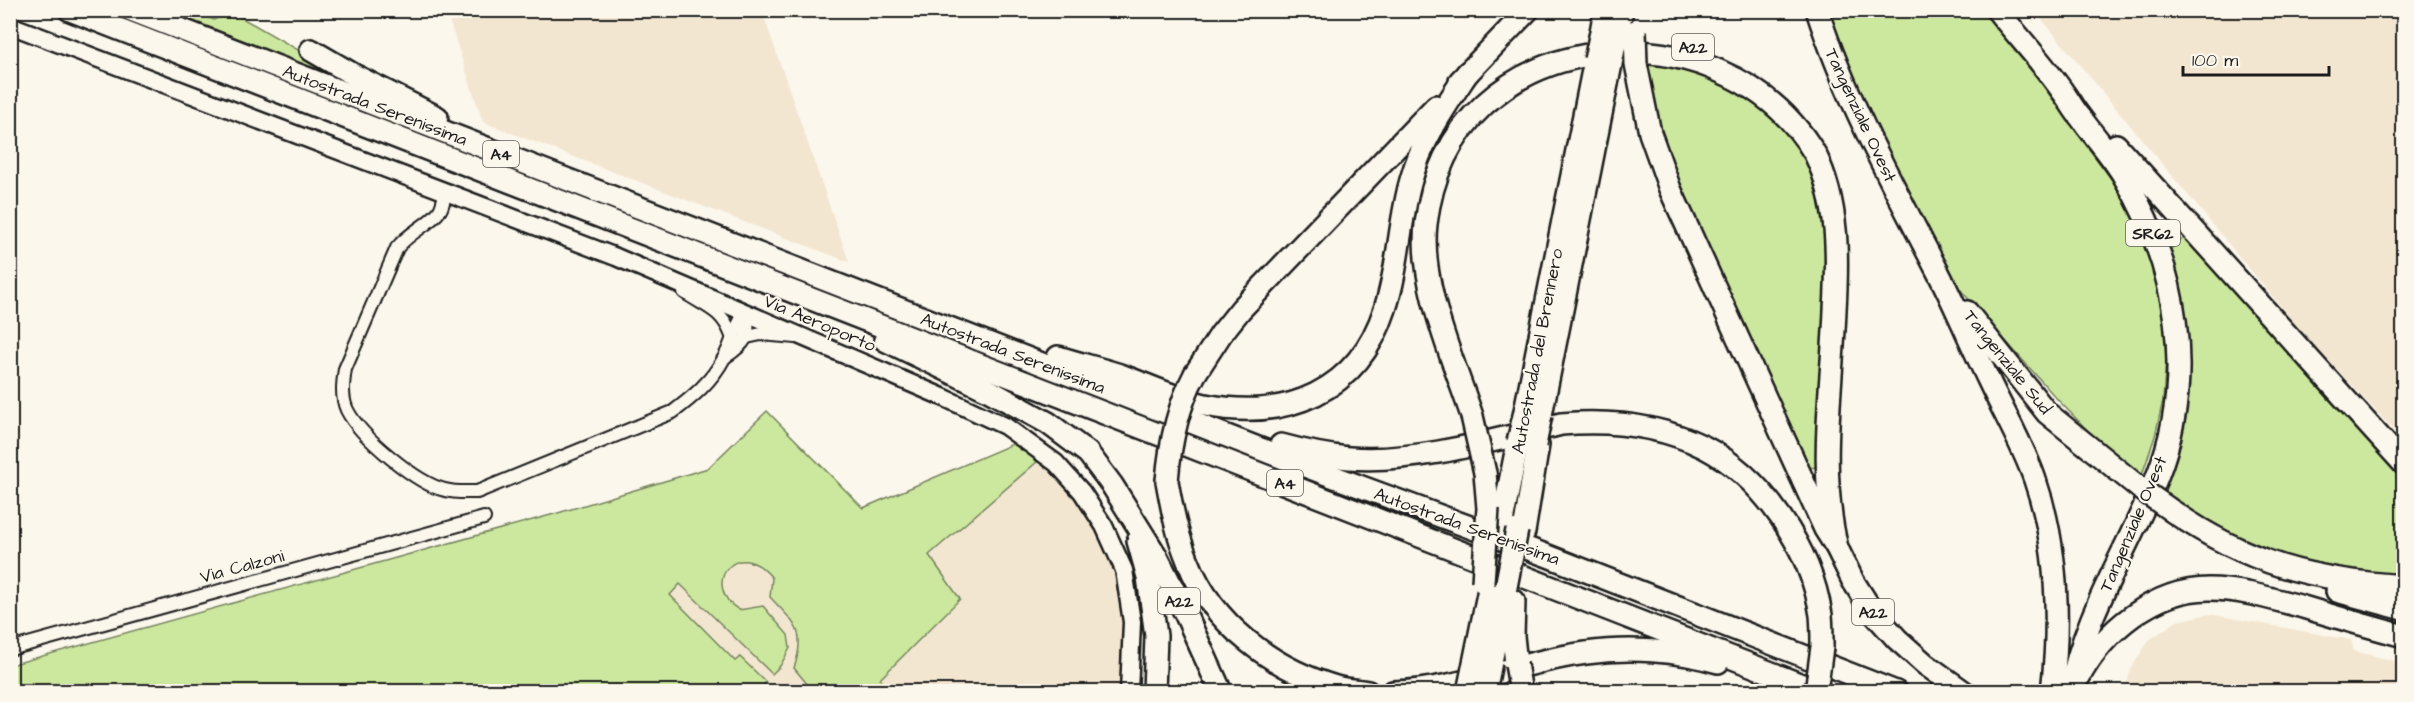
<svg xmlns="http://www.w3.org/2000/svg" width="2414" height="702" font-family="'Architects Daughter',sans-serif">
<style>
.built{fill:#f3e6d1}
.green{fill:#cce89e;stroke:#74825d;stroke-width:1.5}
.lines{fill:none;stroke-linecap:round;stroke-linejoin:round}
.street-casing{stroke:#1c1c1c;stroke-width:16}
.secondary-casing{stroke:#1c1c1c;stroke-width:21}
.highway-casing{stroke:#1c1c1c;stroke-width:26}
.street{stroke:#fbf7ec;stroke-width:12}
.secondary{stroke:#fbf7ec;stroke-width:16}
.highway{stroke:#fbf7ec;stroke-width:21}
.highway-bridge-casing{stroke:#1c1c1c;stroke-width:26;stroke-linecap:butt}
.highway-bridge{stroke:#fbf7ec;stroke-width:21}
.labels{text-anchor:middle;stroke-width:4.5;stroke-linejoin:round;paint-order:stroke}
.shield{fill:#fbf7ec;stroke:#5f5e5a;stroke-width:1.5}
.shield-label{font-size:16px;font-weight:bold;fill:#1c1c1c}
.street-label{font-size:18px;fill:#1c1c1c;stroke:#fbf7ec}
</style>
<rect width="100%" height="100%" fill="#fbf7ec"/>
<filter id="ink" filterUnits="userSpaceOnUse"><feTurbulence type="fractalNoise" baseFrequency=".0167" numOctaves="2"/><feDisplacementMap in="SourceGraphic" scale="12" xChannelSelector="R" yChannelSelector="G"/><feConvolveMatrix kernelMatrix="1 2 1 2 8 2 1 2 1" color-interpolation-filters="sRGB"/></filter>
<g filter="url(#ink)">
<g class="built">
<polygon points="446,11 762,11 849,262 483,122"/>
<polygon points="2035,11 2403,11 2403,440 2302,332"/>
<polygon points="767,411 863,508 1015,443 1058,477 1090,519 1111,565 1120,600 1122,634 1119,692 11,692 10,665 558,513 708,468"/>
<polygon points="2209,614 2351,640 2354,651 2403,663 2403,691 2124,691 2132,667 2149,640 2177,621"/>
</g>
<g class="green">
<polygon points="168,11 190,11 214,20 230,11 321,63 335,76"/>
<polygon points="1824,11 1983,11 2018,52 2120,191 2138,224 2150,256 2163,307 2166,357 2163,400 2155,436 2141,478 2106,449 2057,399 1959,288 1865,114"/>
<polygon points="1641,43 1667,46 1713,60 1801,138 1830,230 1818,467 1807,468 1661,154"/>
<polygon points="2186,236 2316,385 2403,480 2403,576 2315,568 2196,518 2158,491 2187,357 2183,305 2170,250"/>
<path d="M767 411 863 508 1015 443 1038 461 929 555 960 599 880 679 890 691H813L794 668C807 630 795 624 770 597L772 578C738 534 699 585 739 610L763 606 788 635 790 648 780 666 772 674 680 584 670 595 735 661 740 657 766 682 757 691 11 692 10 665 558 513 708 468Z"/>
</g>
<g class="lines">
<g class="street-casing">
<g id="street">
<path d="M446 192C444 197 443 205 440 210 430 225 410 231 397 248L345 369C343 382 341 397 347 410 360 436 417 484 445 490 456 493 466 492 477 492L673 412C693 397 712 381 724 358 733 343 734 327 746 312"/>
<path d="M684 292C706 307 722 309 732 336"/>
<polyline points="747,337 761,334 796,337"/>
<path d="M725 357C745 344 751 337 746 312"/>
<polyline points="10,649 484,518"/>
</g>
</g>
<g class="secondary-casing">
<polyline id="secondary" points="10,25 616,257 945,398 1005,426 1056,463 1082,492 1104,526 1124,570 1132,622 1129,692"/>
</g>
<g class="highway-casing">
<g id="highway">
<polyline points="70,10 1820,692"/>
<polyline points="131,10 1286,459 1548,556 1896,692"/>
<path d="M1817 10C1847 102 1895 189 1939 274 1957 309 1972 346 1989 381 2004 413 2024 447 2035 480 2058 547 2060 622 2052 692"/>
<path d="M1997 10C2019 38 2043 63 2063 92 2069 100 2074 110 2081 118 2094 136 2110 154 2122 173 2177 264 2197 376 2157 477 2129 548 2083 616 2070 692"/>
<polyline points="1601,32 1605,10"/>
<polyline points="1617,34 1622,10"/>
<polyline points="311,50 354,75 437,117"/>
<polyline points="1636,64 1650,133 1670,189 1825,529 1837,548 1853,581 1872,611 1897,639 1925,664 1964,692"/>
<polyline points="1460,81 1528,10"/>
<polyline points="2116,145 2404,464"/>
<polyline points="1967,312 2047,413 2141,489"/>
<polyline points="885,340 988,390 1048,423 1088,453 1112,485 1157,557 1186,615 1221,692"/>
<path d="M1058 357C1080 364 1102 369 1123 376 1150 386 1177 399 1205 405 1287 421 1358 392 1385 309 1399 267 1399 222 1411 180 1422 139 1445 107 1468 72"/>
<polyline points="1195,374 1221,334 1241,309 1436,106"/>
<polyline points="1525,411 1595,60"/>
<polyline points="1541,415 1611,64"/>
<path d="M1472 416C1453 359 1419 284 1426 224 1450 18 1724 0 1815 154 1839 203 1838 257 1835 310 1832 389 1818 470 1837 548"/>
<path d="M1281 445C1303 451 1326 456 1349 458 1418 463 1494 440 1561 424 1609 420 1660 425 1704 447 1764 478 1811 549 1821 615 1822 625 1822 637 1822 647"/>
<polyline points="1485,473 1488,508"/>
<path d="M1167 481C1172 509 1177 535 1188 561 1212 624 1273 669 1336 687 1346 690 1358 690 1368 692"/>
<path d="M2172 511C2249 564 2311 580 2404 586"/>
<polyline points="1502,522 1518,442"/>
<polyline points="1524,532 1538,445"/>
<polyline points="1138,541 1148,577 1156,636 1154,692"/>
<polyline points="2337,591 2404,609"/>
<polyline points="1514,601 1513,636 1516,664"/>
<polyline points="1491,662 1506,587"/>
<polyline points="1474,663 1491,579"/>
<path d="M2079 677C2104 631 2154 589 2209 589 2241 589 2272 599 2303 607 2336 617 2370 627 2404 636"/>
<path d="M1393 692C1460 690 1521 661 1586 653 1628 647 1677 650 1718 662"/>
</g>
</g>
<use href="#street" class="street"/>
<use href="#secondary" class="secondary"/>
<use href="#highway" class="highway"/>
<g class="highway-bridge-casing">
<g id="highway-bridge">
<polyline points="1635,31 1636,64"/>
<polyline points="1595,60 1601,32"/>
<polyline points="1611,64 1617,34"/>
<polyline points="1472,416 1485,473"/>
<polyline points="1518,442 1525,411"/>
<polyline points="1535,445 1541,415"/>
<path d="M1167 481C1170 443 1177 408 1195 374"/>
<polyline points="2141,489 2172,511"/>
<polyline points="1483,582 1488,508"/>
<polyline points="1506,587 1517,530"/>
<polyline points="1516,664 1521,692"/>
<polyline points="1468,692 1474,663"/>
<polyline points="1485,692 1491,662"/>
<polyline points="1816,692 1822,647"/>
</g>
</g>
<use href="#highway-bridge" class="highway-bridge"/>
</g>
</g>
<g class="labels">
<g class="shield">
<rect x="1672" y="34" width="42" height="26" rx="4.5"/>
<rect x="483" y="141" width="36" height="26" rx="4.5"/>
<rect x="2126" y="220" width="54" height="26" rx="4.5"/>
<rect x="1267" y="470" width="36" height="26" rx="4.5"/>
<rect x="1158" y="588" width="42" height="26" rx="4.5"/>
<rect x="1852" y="599" width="42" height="26" rx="4.5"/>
</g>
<g class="shield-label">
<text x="1693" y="53">A22</text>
<text x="501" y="160">A4</text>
<text x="2153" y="239">SR62</text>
<text x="1285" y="489">A4</text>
<text x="1179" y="607">A22</text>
<text x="1873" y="618">A22</text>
</g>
<g class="street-label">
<text transform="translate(375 105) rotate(21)" y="6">Autostrada Serenissima</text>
<text transform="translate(1861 115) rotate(65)" y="6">Tangenziale Ovest</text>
<text transform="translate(820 323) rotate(23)" y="6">Via Aeroporto</text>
<text transform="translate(1537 351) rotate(-79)" y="6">Autostrada del Brennero</text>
<text transform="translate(1013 353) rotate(21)" y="6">Autostrada Serenissima</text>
<text transform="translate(2008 362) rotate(51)" y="6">Tangenziale Sud</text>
<text transform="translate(2133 524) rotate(-67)" y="6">Tangenziale Ovest</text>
<text transform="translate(1467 526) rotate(20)" y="6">Autostrada Serenissima</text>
<text transform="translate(242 566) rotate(-15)" y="6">Via Calzoni</text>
</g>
</g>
<rect width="2414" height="702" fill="none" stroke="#fbf7ec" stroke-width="36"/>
<rect x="18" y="18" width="2378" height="666" fill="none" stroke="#1c1c1c" stroke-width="2" filter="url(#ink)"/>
<path d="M2183 66v9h146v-9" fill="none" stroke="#1c1c1c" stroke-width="3"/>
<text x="2192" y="66" font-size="18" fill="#1c1c1c" stroke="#fbf7ec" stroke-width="4.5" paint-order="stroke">100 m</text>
</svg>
